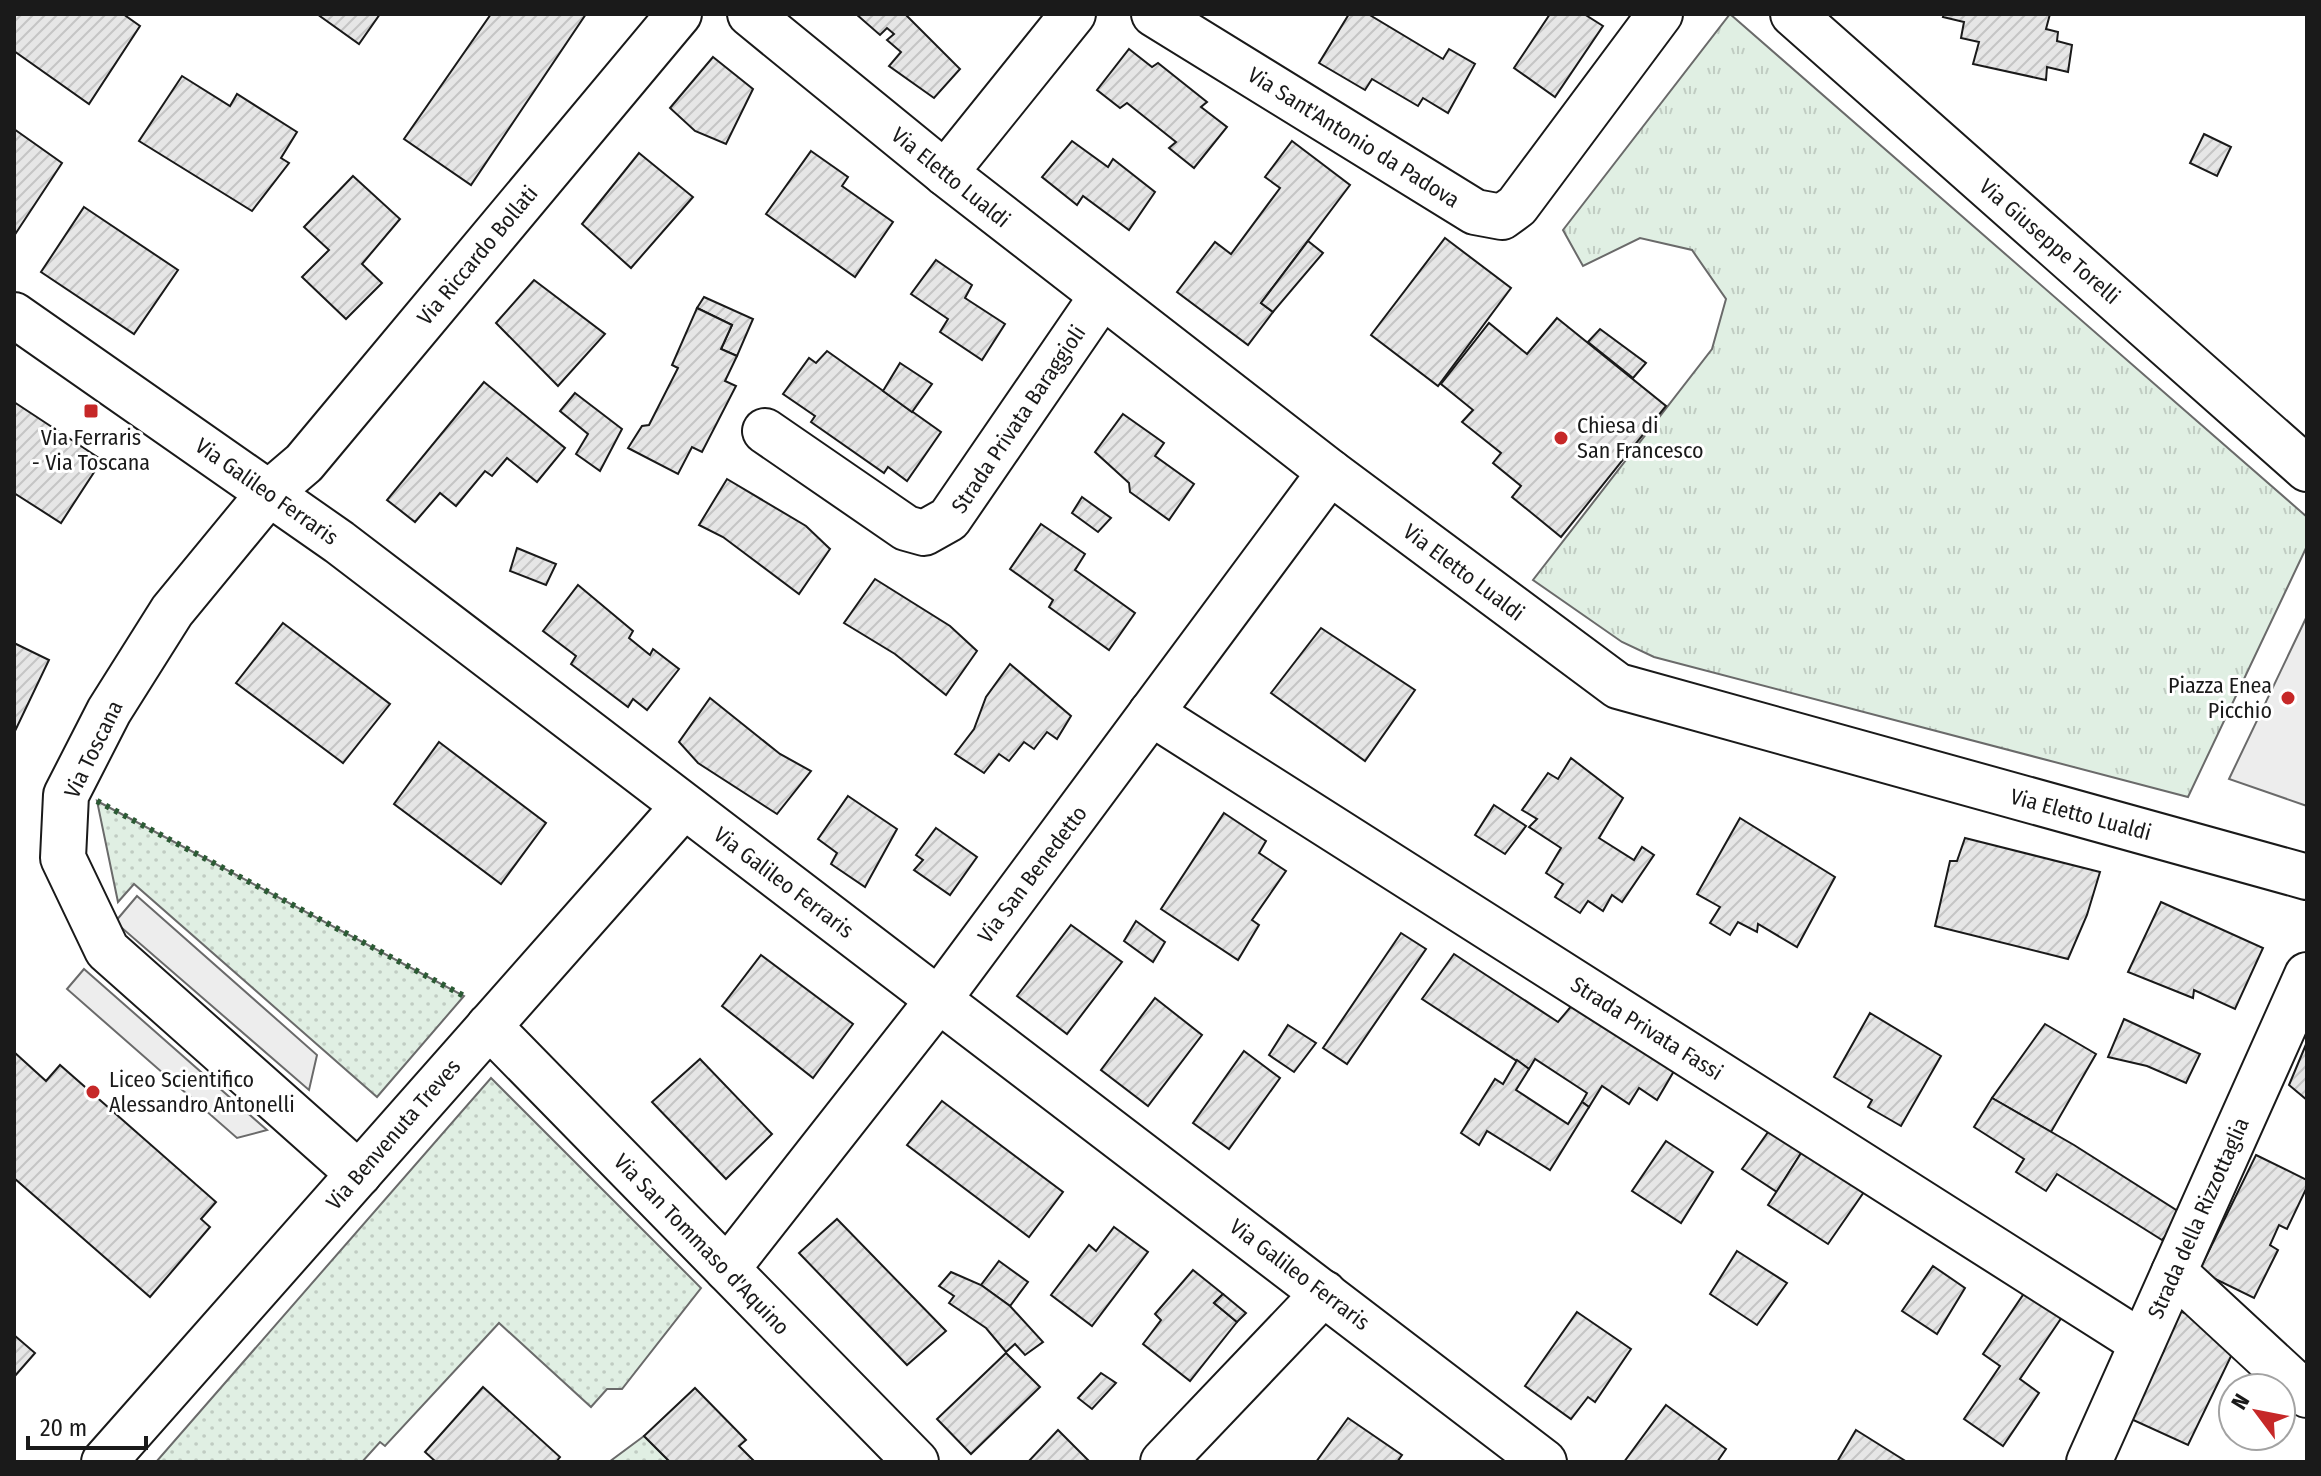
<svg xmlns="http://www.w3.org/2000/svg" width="2321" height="1476" font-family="'Fira Sans Condensed',sans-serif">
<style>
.grass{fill:url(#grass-dots);stroke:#6a6a6a;stroke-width:2}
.park{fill:url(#park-tufts);stroke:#6a6a6a;stroke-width:2}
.parking{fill:#ededed;stroke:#6a6a6a;stroke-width:2}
.building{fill:url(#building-hatch);stroke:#1a1a1a;stroke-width:2}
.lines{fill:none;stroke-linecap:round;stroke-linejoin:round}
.minor-casing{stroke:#1a1a1a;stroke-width:48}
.minor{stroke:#fff;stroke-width:44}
.hedge{stroke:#2b5a34;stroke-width:6;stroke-dasharray:4 6;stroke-linecap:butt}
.poi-dot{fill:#c62828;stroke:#fff;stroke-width:3}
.labels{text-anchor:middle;stroke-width:6;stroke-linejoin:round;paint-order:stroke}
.street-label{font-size:22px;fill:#1a1a1a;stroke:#fff}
.poi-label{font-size:22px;fill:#1a1a1a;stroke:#fff;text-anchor:start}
</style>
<defs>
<pattern id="grass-dots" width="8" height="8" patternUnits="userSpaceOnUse" patternTransform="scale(2)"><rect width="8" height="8" fill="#e0efe3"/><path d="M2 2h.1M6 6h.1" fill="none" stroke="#c0ccc2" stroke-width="1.8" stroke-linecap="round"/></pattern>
<pattern id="park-tufts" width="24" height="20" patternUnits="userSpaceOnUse" patternTransform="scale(2)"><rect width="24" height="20" fill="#e0efe3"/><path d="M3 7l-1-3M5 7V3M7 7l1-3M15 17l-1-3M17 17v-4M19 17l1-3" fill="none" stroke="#c0ccc2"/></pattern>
<pattern id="building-hatch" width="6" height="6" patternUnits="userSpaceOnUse" patternTransform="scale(2)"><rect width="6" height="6" fill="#e6e6e6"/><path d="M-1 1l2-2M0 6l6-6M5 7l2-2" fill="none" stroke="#c5c5c5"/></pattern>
</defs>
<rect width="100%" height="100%" fill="#fff"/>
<g class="grass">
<polygon points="97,801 464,996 377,1097 134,884 118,902"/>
<polygon points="491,1078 701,1288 622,1389 607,1389 591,1407 499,1323 385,1446 380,1442 362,1462 156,1462"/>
<polygon points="644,1436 670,1462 609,1462"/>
</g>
<polygon class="park" points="1730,14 2307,517 2307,546 2188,797 1654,657 1622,642 1533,580 1712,349 1726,299 1692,250 1640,238 1583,266 1563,230"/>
<g class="parking">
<polygon points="2307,616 2307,806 2229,779"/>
<polygon points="137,896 317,1055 309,1090 115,922"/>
<polygon points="84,969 267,1130 237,1138 67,989"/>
</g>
<g class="building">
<polygon points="14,14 123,14 140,26 89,104 14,51"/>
<polygon points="317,14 380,14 359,44"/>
<polygon points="491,14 586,14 471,185 404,139"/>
<polygon points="856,14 905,14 960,69 934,98 889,66 901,52 887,40 894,34 887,28 880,35"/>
<polygon points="1349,14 1368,14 1443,59 1449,49 1475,64 1448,113 1423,98 1418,106 1372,79 1365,90 1319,63"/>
<polygon points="1550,14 1584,14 1603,26 1555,97 1514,68"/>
<polygon points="1944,14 2050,14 2046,29 2058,32 2057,41 2072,45 2068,72 2047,67 2046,80 1973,64 1979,42 1961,38 1964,22 1943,17"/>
<polygon points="1129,49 1152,67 1158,63 1207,102 1201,107 1227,127 1194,168 1169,148 1176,142 1127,103 1120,108 1097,90"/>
<polygon points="713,57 753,89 726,144 695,131 670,108"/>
<polygon points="182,76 230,106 237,94 297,132 281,158 289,163 252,211 139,141"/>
<polygon points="14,129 62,163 14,236"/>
<polygon points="2204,134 2231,147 2217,176 2190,163"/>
<polygon points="1072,141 1108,167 1113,159 1155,192 1129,230 1083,196 1077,205 1042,177"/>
<polygon points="1292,141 1350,185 1261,303 1273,312 1248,345 1177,292 1215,242 1231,254 1280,188 1265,177"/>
<polygon points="811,151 848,177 842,186 893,222 855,277 766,214"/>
<polygon points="639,153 693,197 631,268 582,224"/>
<polygon points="353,176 400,219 362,264 382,283 346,319 302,277 329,250 304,227"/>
<polygon points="84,207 178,270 134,334 41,272"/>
<polygon points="1445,238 1511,288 1438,386 1371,335"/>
<polygon points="1308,241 1323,253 1273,312 1261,303"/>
<polygon points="936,260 972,285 965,298 1005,324 982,360 940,332 948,319 911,294"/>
<polygon points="534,280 605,334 558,386 496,323"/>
<polygon points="704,297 753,319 737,356 721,349 732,325 697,308"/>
<polygon points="697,308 732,325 721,349 737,356 725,381 736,386 702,452 692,447 678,474 628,448 642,426 649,425 678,368 672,365"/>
<polygon points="1557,318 1666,406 1561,537 1512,497 1521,486 1493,463 1501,453 1462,422 1473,410 1441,384 1489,323 1527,354"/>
<polygon points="1600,329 1646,363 1633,378 1588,342"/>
<polygon points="827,351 941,432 907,481 888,467 884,473 811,422 815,416 783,394 809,358 816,363"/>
<polygon points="900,363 932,384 912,412 883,391"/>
<polygon points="484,382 565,448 537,482 507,458 492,476 485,471 456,506 440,493 415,522 387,500"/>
<polygon points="575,393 622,429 600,471 576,454 588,434 560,411"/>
<polygon points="14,402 102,460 61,523 14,493"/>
<polygon points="1123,414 1164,443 1155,456 1194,484 1169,520 1130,492 1129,483 1095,452"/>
<polygon points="727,479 806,526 830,549 799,594 723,537 699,525"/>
<polygon points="1082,497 1111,518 1098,532 1072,513"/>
<polygon points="1041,524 1085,554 1075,570 1135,613 1109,650 1049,607 1053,600 1010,569"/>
<polygon points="517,548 556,564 546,585 510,571"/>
<polygon points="875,579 950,626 977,651 946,695 895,654 844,623"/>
<polygon points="578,585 633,631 629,638 650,655 653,649 679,669 647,710 633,699 628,707 571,664 576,656 543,631"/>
<polygon points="283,623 390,704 343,763 236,683"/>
<polygon points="1321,628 1415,690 1365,761 1271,693"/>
<polygon points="14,643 49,660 15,731 14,731"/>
<polygon points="1010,664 1071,716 1057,739 1047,732 1034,749 1024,742 1009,761 999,754 984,773 955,754 974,729 986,697"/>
<polygon points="710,698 780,754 811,771 777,814 698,763 679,742"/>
<polygon points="439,742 546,823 501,884 394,804"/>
<polygon points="1571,758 1623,798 1599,838 1634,860 1642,847 1654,855 1622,902 1612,895 1603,911 1588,901 1580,913 1555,897 1563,884 1546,873 1561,848 1529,827 1537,819 1522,810 1548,773 1558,779"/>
<polygon points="848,796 897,829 865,887 831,864 837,853 818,839"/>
<polygon points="1494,805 1526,826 1505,854 1475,835"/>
<polygon points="1224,813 1266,841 1259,853 1286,871 1252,920 1259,925 1238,960 1161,909"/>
<polygon points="1740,818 1835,877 1797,947 1758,924 1757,932 1738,922 1730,935 1710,923 1720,907 1697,894"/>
<polygon points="936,828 977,857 950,895 914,870 923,860 916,855"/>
<polygon points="1965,838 2100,872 2087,915 2068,959 1935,926 1950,861 1957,861"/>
<polygon points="2161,902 2263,948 2235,1009 2194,990 2193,998 2128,972"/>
<polygon points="1136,921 1165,942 1153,962 1124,941"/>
<polygon points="1071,925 1122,962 1067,1034 1017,996"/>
<polygon points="1401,933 1426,949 1347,1064 1323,1048"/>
<polygon points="1454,954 1558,1022 1573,1004 1674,1071 1657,1100 1639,1088 1629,1104 1602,1086 1589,1107 1582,1102 1587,1093 1535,1059 1529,1069 1422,999"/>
<polygon points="761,955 853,1024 813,1078 722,1006"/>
<polygon points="1155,998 1202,1035 1148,1106 1101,1070"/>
<polygon points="1870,1013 1941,1056 1901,1126 1868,1107 1872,1100 1834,1077"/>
<polygon points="2124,1019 2200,1054 2186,1083 2147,1066 2108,1057"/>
<polygon points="2045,1024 2096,1054 2051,1132 1992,1098"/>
<polygon points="1288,1025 1316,1043 1294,1072 1269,1055"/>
<polygon points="2307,1042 2307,1100 2289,1085"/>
<polygon points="1244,1051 1280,1078 1229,1149 1193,1123"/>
<polygon points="14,1052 46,1081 60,1065 216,1202 201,1219 210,1227 150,1297 14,1178"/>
<polygon points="700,1059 772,1134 726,1179 652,1102"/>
<polygon points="1517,1060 1529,1069 1516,1090 1568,1124 1582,1102 1589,1107 1550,1170 1487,1131 1479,1145 1461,1133 1495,1079 1503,1084"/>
<polygon points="1992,1098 2074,1145 2184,1215 2162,1240 2057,1174 2046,1191 2016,1172 2024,1159 1974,1127"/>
<polygon points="942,1101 1063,1192 1029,1237 907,1145"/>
<polygon points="1771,1128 1803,1150 1777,1192 1742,1169"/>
<polygon points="1666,1141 1713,1172 1681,1223 1632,1191"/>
<polygon points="1803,1150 1866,1189 1828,1244 1768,1205"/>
<polygon points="2256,1155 2307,1180 2307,1187 2287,1229 2279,1225 2270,1245 2278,1250 2254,1298 2199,1271"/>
<polygon points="837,1219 946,1331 907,1365 799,1253"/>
<polygon points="1114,1227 1148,1252 1092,1326 1051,1295 1089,1245 1096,1251"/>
<polygon points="1737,1251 1787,1283 1757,1325 1710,1294"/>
<polygon points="999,1261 1028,1282 1010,1306 981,1285"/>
<polygon points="1933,1266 1965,1288 1937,1334 1902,1311"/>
<polygon points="1193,1270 1223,1294 1214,1303 1237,1322 1190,1381 1143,1344 1161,1320 1155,1314"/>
<polygon points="951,1272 981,1285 1010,1306 1043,1342 1025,1355 1015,1344 1006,1352 986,1328 949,1303 954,1296 939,1286"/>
<polygon points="2025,1292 2062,1317 2020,1379 2039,1393 2003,1446 1964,1419 2000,1366 1983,1354"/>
<polygon points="1223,1294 1246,1313 1237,1322 1214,1303"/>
<polygon points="2180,1311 2216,1327 2236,1346 2188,1445 2131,1419"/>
<polygon points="1577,1312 1631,1349 1595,1402 1588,1397 1571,1419 1525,1386"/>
<polygon points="14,1335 35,1353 14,1377"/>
<polygon points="1006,1353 1040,1387 971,1454 937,1419"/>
<polygon points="1101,1373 1116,1383 1092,1409 1078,1398"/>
<polygon points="483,1387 560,1457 556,1462 436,1462 425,1452"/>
<polygon points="695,1388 746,1440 739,1446 755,1462 670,1462 644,1436"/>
<polygon points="1666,1405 1726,1449 1717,1462 1624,1462"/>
<polygon points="1348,1418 1402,1455 1397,1462 1316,1462"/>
<polygon points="1058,1430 1090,1462 1028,1462"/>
<polygon points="1856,1430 1907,1462 1837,1462"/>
</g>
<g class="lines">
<g class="minor-casing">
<g id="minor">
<polyline points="750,14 945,173 1330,472 1618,686 2307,877"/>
<polyline points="1154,14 1475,212 1502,217 1517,206 1660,14"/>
<polyline points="1793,14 2307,469"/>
<polyline points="945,173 1073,14"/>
<polyline points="14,315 339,542 1544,1462"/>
<polyline points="765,431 906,528 924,533 949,519 1102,296"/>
<polyline points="1151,713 2142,1343"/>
<polyline points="489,1026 916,1462"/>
<polyline points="359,1174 107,950 63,858 66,795 109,711 172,611 270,492 304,463 679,14"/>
<polyline points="727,1269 939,999 1330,472"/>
<polyline points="2174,1272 2307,1395"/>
<polyline points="104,1462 683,807"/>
<polyline points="1163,1462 1324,1293"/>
<polyline points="2089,1462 2307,975"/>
</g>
</g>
<use href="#minor" class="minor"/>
<polyline class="hedge" points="97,801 464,996"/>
</g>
<g class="poi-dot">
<rect x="83" y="403" width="16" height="16" rx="4"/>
<circle cx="1561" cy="438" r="8"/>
<circle cx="2288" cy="698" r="8"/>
<circle cx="93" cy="1092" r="8"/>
</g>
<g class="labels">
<g class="street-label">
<text transform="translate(1354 137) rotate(32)" y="8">Via Sant'Antonio da Padova</text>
<text transform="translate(951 177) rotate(39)" y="8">Via Eletto Lualdi</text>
<text transform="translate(2050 241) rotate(41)" y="8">Via Giuseppe Torelli</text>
<text transform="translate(477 255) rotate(-50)" y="8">Via Riccardo Bollati</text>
<text transform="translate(1018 419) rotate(-56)" y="8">Strada Privata Baraggioli</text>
<text transform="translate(267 491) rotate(35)" y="8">Via Galileo Ferraris</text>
<text transform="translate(1464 572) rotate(37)" y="8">Via Eletto Lualdi</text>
<text transform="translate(93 749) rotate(-64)" y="8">Via Toscana</text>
<text transform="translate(2081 814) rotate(15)" y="8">Via Eletto Lualdi</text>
<text transform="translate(1032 874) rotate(-53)" y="8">Via San Benedetto</text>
<text transform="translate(784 882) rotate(37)" y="8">Via Galileo Ferraris</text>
<text transform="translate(1647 1028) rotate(32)" y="8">Strada Privata Fassi</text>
<text transform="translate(393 1134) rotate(-49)" y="8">Via Benvenuta Treves</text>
<text transform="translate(2198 1218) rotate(-66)" y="8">Strada della Rizzottaglia</text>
<text transform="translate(702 1244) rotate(46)" y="8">Via San Tommaso d'Aquino</text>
<text transform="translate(1300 1274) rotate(37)" y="8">Via Galileo Ferraris</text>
</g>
<g class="poi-label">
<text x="1577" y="433">Chiesa di<tspan x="1577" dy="25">San Francesco</tspan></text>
<text x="91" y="445" text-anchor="middle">Via Ferraris<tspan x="91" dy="25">- Via Toscana</tspan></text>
<text x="2272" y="693" text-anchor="end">Piazza Enea<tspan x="2272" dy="25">Picchio</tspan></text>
<text x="109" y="1087">Liceo Scientifico<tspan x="109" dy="25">Alessandro Antonelli</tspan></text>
</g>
</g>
<rect width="2321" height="1476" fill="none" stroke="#1a1a1a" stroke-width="32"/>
<g transform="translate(2257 1412) rotate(302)"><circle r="38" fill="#ffffff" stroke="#a3a3a3" stroke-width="2"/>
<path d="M0-6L14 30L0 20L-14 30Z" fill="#c62828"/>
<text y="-12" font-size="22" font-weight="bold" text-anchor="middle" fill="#1a1a1a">N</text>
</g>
<path d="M28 1436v12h118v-12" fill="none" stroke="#1a1a1a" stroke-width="4"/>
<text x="40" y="1436" font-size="24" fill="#1a1a1a" stroke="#ffffff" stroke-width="6" paint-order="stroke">20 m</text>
</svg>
